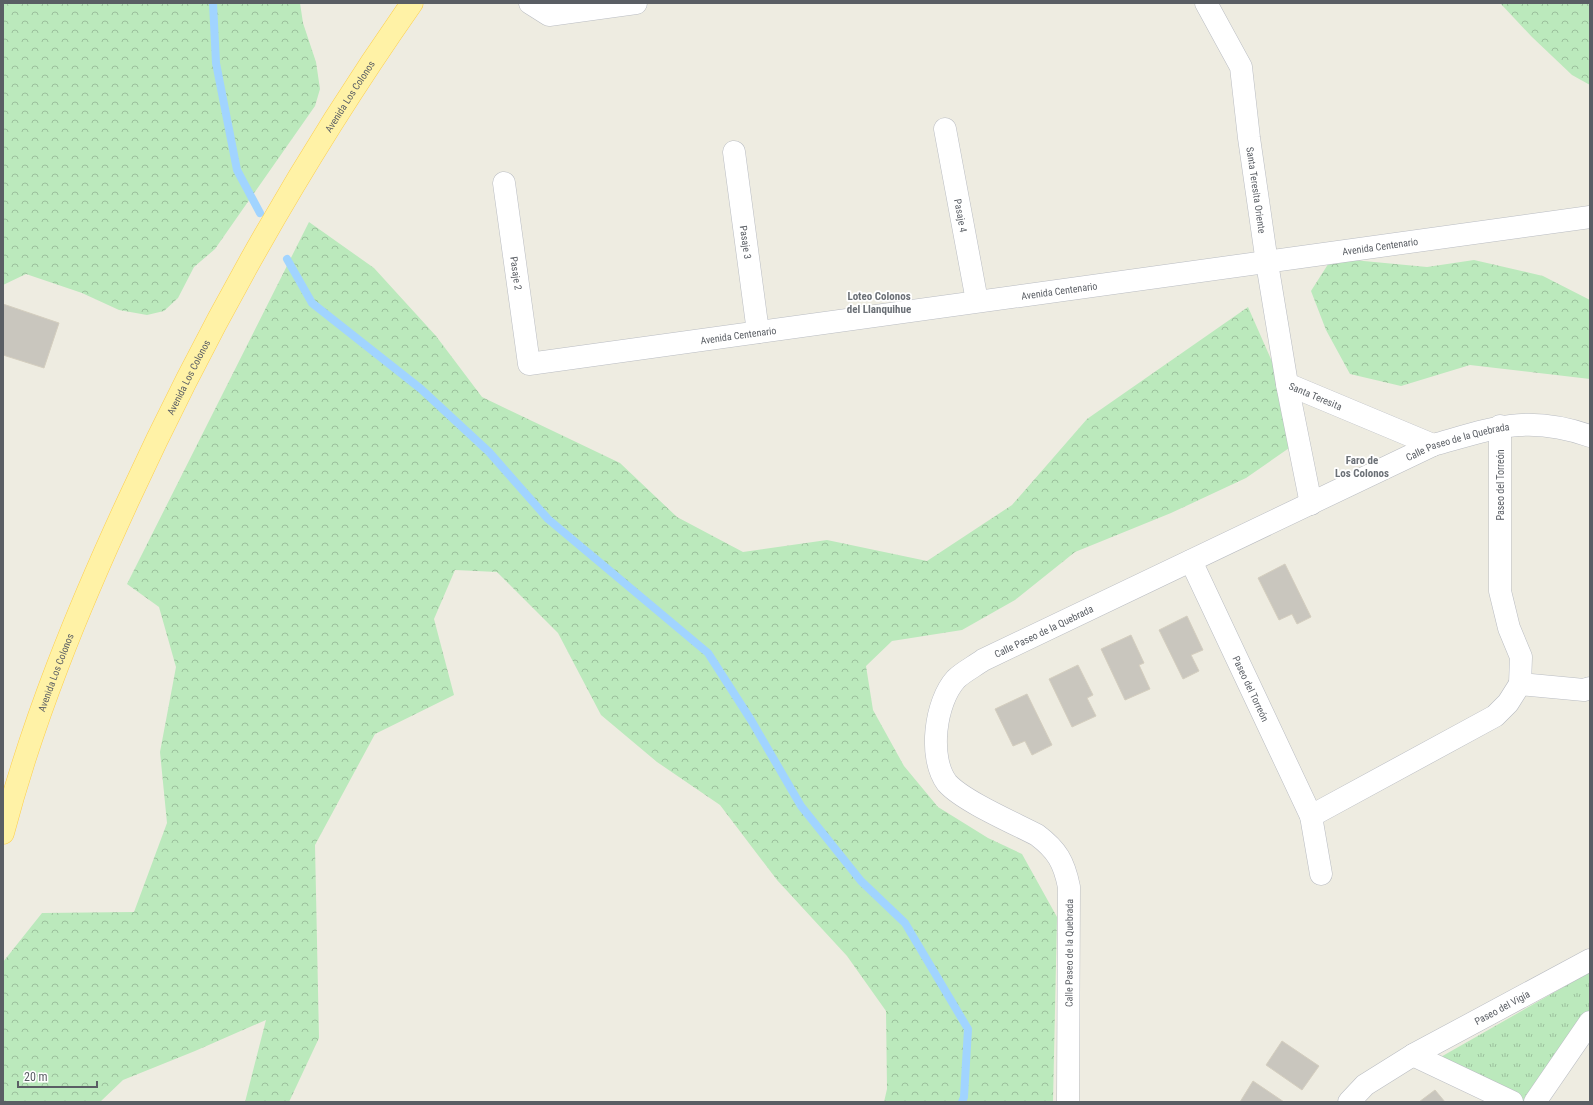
<svg xmlns="http://www.w3.org/2000/svg" width="1593" height="1105" font-family="'Roboto Condensed',sans-serif">
<style>
.grass{fill:url(#grass-tufts)}
.forest{fill:url(#forest-crowns)}
.lines{fill:none;stroke-linecap:round;stroke-linejoin:round}
.stream{stroke:#a1d4ff;stroke-width:8}
.building{fill:#c9c6be;stroke:#d4cebf}
.minor-casing{stroke:#b9bcc2;stroke-width:23}
.primary-casing{stroke:#fecf4b;stroke-width:23}
.minor{stroke:#fff;stroke-width:22}
.primary{stroke:#fff2a6;stroke-width:22}
.labels{text-anchor:middle;stroke-width:3.5;stroke-linejoin:round;paint-order:stroke}
.street-label{font-size:10px;fill:#5a5e64;stroke:#fff}
.neighbourhood-label{font-size:11px;font-weight:bold;fill:#6b7076;stroke:#fff}
</style>
<defs>
<pattern id="grass-tufts" width="24" height="20" patternUnits="userSpaceOnUse"><rect width="24" height="20" fill="#bbe9bc"/><path d="M3 7l-1-3M5 7V3M7 7l1-3M15 17l-1-3M17 17v-4M19 17l1-3" fill="none" stroke="#9bc09c"/></pattern>
<pattern id="forest-crowns" width="20" height="18" patternUnits="userSpaceOnUse"><rect width="20" height="18" fill="#bbe9bc"/><path d="M2 6a3 3 0 1 1 6 0M12 15a3 3 0 1 1 6 0" fill="none" stroke="#9bc09c"/></pattern>
</defs>
<rect width="100%" height="100%" fill="#eeece1"/>
<polygon class="grass" points="1590,972 1590,1011 1524,1102 1439,1058"/>
<g class="forest">
<polygon points="3,3 300,3 303,23 316,62 320,89 315,106 215,249 194,267 178,298 164,311 147,315 119,310 82,293 26,274 3,285"/>
<polygon points="1500,3 1590,3 1590,85 1572,75 1532,37"/>
<polygon points="309,222 374,268 436,336 482,397 620,463 677,517 743,552 827,540 927,561 1012,505 1087,419 1248,307 1278,375 1292,446 1246,478 1171,513 1075,552 1015,600 962,630 892,641 866,666 873,710 904,766 938,807 988,838 1022,854 1057,917 1053,1102 884,1102 887,1089 886,1011 847,956 777,880 720,805 657,762 601,715 558,633 497,572 455,570 434,619 454,695 375,734 315,845 319,1038 289,1102 245,1102 266,1020 195,1051 123,1080 100,1102 3,1102 3,962 42,913 134,912 167,823 160,752 176,667 159,607 127,584"/>
<polygon points="1332,258 1427,267 1474,260 1543,276 1590,300 1590,379 1470,365 1401,386 1350,374 1326,330 1311,291"/>
</g>
<g class="lines">
<g class="stream">
<polyline points="213,3 216,63 237,170 260,213"/>
<polyline points="287,259 312,303 421,389 489,452 548,519 708,653 751,720 801,806 861,881 905,923 968,1029 964,1097 962,1102"/>
</g>
</g>
<g class="building">
<polygon points="3,304 59,323 44,368 3,355"/>
<polygon points="1285,564 1311,617 1297,624 1292,614 1279,620 1258,578"/>
<polygon points="1187,616 1203,650 1191,655 1199,671 1183,679 1159,630"/>
<polygon points="1131,635 1144,663 1139,665 1150,689 1125,700 1101,649"/>
<polygon points="1078,665 1093,695 1087,698 1096,716 1072,727 1049,679"/>
<polygon points="1027,694 1052,745 1032,755 1025,741 1013,746 995,709"/>
<polygon points="1282,1041 1319,1066 1302,1090 1266,1065"/>
<polygon points="1253,1081 1284,1102 1240,1102"/>
<polygon points="1435,1090 1445,1102 1419,1102"/>
</g>
<g class="lines">
<g class="minor-casing">
<g id="minor">
<polyline points="530,3 549,15 636,3"/>
<path id="s1" d="M1206 3 1241 67 1249 138 1267 263 1287 384 1311 504"/>
<path id="s2" d="M945 129 977 301"/>
<path id="s3" d="M734 152 758 332"/>
<path id="s4" d="M504 183 529 364 1590 217"/>
<path id="s5" d="M1287 384 1433 445"/>
<polyline points="1500,426 1500,591 1509,628 1521,657 1520,684"/>
<path id="s6" d="M1191 561 1311 816"/>
<polyline points="1321,874 1311,816 1495,716 1508,703 1520,684 1584,690 1590,688"/>
<polyline points="1413,1055 1512,1102"/>
<path id="s7" d="M1068 1102 1069 887C1064 862 1057 850 1037 835 1014 823 963 801 947 783 928 758 935 702 956 679 963 672 975 666 983 660L1433 445C1494 428 1527 414 1590 436"/>
<path id="s8" d="M1349 1102 1365 1085 1413 1055 1590 960"/>
<polyline points="1535,1102 1590,1022"/>
</g>
</g>
<g class="primary-casing">
<g id="primary">
<path id="s9" d="M3 833C33 719 78 609 128 501 208 327 302 160 412 3"/>
</g>
</g>
<use href="#minor" class="minor"/>
<use href="#primary" class="primary"/>
</g>
<g class="labels">
<g class="street-label">
<text dy="4" stroke="none"><textPath href="#s9" startOffset="817">Avenida Los Colonos</textPath></text>
<text dy="4" stroke="none"><textPath href="#s1" startOffset="197">Santa Teresita Oriente</textPath></text>
<text dy="4" stroke="none"><textPath href="#s2" startOffset="88">Pasaje 4</textPath></text>
<text dy="4" stroke="none"><textPath href="#s3" startOffset="91">Pasaje 3</textPath></text>
<text dy="4" stroke="none"><textPath href="#s4" startOffset="1042">Avenida Centenario</textPath></text>
<text dy="4" stroke="none"><textPath href="#s4" startOffset="91">Pasaje 2</textPath></text>
<text dy="4" stroke="none"><textPath href="#s4" startOffset="718">Avenida Centenario</textPath></text>
<text dy="4" stroke="none"><textPath href="#s4" startOffset="394">Avenida Centenario</textPath></text>
<text dy="4" stroke="none"><textPath href="#s9" startOffset="493">Avenida Los Colonos</textPath></text>
<text dy="4" stroke="none"><textPath href="#s5" startOffset="31">Santa Teresita</textPath></text>
<text dy="4" stroke="none"><textPath href="#s7" startOffset="1049">Calle Paseo de la Quebrada</textPath></text>
<text transform="translate(1500 485) rotate(-90)" y="4">Paseo del Torreón</text>
<text dy="4" stroke="none"><textPath href="#s7" startOffset="593">Calle Paseo de la Quebrada</textPath></text>
<text dy="4" stroke="none"><textPath href="#s9" startOffset="169">Avenida Los Colonos</textPath></text>
<text dy="4" stroke="none"><textPath href="#s6" startOffset="141">Paseo del Torreón</textPath></text>
<text dy="4" stroke="none"><textPath href="#s7" startOffset="149">Calle Paseo de la Quebrada</textPath></text>
<text dy="4" stroke="none"><textPath href="#s8" startOffset="181">Paseo del Vigía</textPath></text>
</g>
<g class="neighbourhood-label">
<text x="879" y="300">Loteo Colonos<tspan x="879" dy="13">del Llanquihue</tspan></text>
<text x="1362" y="464">Faro de<tspan x="1362" dy="13">Los Colonos</tspan></text>
</g>
</g>
<rect width="1593" height="1105" fill="none" stroke="#5a5e64" stroke-width="8"/>
<path d="M18 1081v6h79v-6" fill="none" stroke="#5a5e64" stroke-width="2"/>
<text x="24" y="1081" font-size="12" fill="#5a5e64" stroke="#ffffff" stroke-width="3" paint-order="stroke">20 m</text>
</svg>
